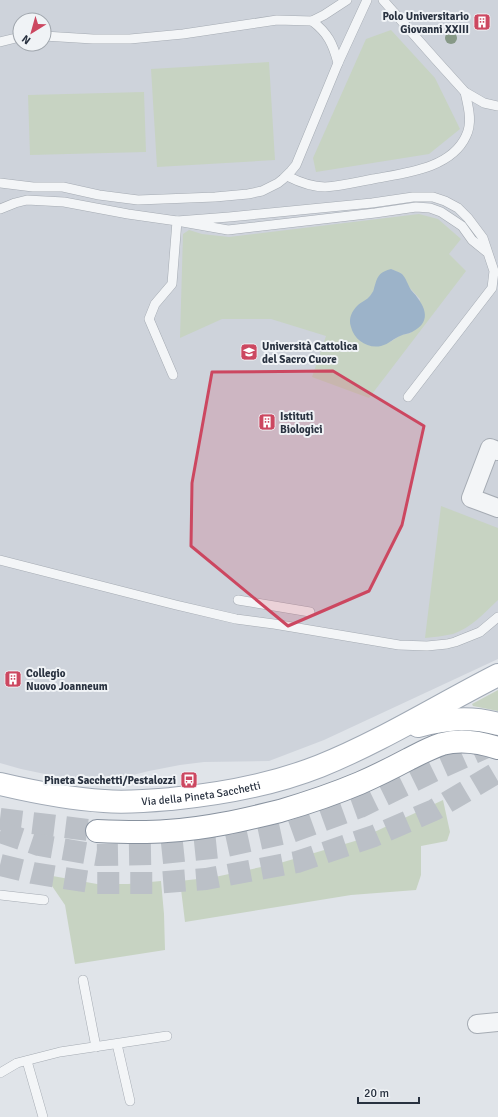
<svg xmlns="http://www.w3.org/2000/svg" width="498" height="1117" font-family="Signika,sans-serif">
<style>
.built{fill:#ced3db;fill-rule:evenodd}
.green{fill:#c7d3c2;fill-rule:evenodd}
.water{fill:#9cb3c9}
.lines{fill:none;stroke-linecap:round;stroke-linejoin:round}
.highway-tunnel{stroke:#bbc0c7;stroke-width:22;stroke-dasharray:22 11;stroke-linecap:butt}
.lane-casing{stroke:#a5abb3;stroke-width:10}
.street-casing{stroke:#a5abb3;stroke-width:20}
.primary-casing{stroke:#a0a9b5;stroke-width:24}
.highway-casing{stroke:#88929f;stroke-width:24}
.lane{stroke:#f3f5f7;stroke-width:9}
.street{stroke:#f3f5f7;stroke-width:18}
.primary{stroke:#fff;stroke-width:22}
.highway{stroke:#fff;stroke-width:22}
.tree{fill:#879987}
.marked{fill:#cc4760;fill-opacity:0.2;stroke:#cc4760;stroke-width:3;stroke-linejoin:round}
.labels{text-anchor:middle;stroke-width:4;stroke-linejoin:round;paint-order:stroke}
.poi-label{font-size:11px;font-weight:bold;fill:#293240;stroke:#f0f3f6;text-anchor:start}
.street-label{font-size:11px;fill:#293240;stroke:#f0f3f6}
</style>
<rect width="100%" height="100%" fill="#e0e4e9"/>
<path class="built" d="M0 0H498V659L324 740 269 761 204 762 180 765 149 771 105 782 84 781 64 778 21 769 0 763ZM20 20H44V44H20Z"/>
<g class="green">
<polygon points="391,30 435,78 460,129 429,154 316,172 313,158 366,39"/>
<polygon points="269,62 275,160 157,167 151,69"/>
<polygon points="144,92 146,152 30,155 28,95"/>
<path d="M419 214 438 219 461 239 449 254 466 271 369 398 312 377 326 336 271 319H222L180 338 183 234 189 230 202 234 229 237ZM391 269 402 274 408 286 420 299 411 333 401 335 390 342 355 309 366 301 373 293Z"/>
<path d="M441 506 498 528V600C484 613 471 628 453 634 444 636 434 637 425 638Z"/>
<polygon points="498,690 498,711 473,706 472,704"/>
<polygon points="443,800 450,832 447,841 421,846 421,875 416,890 351,895 185,922 180,881 215,877 280,863 355,841"/>
<polygon points="36,873 97,884 128,884 161,881 164,914 165,950 75,964 65,905 52,886"/>
</g>
<path class="water" d="M391 269C394 270 399 272 402 274 406 278 408 285 411 290 424 304 434 321 412 332 408 334 404 334 400 336 394 338 389 344 381 346 368 349 354 340 351 327 348 318 352 311 358 305 363 301 369 299 372 293 374 291 374 287 375 285 378 274 381 272 391 269Z"/>
<g class="lines">
<g class="highway-tunnel">
<polyline points="0,819 97,831"/>
<polyline points="0,832 39,845 97,855 154,854 222,847 291,832 360,807 442,767 498,742"/>
<polyline points="0,865 33,873 96,883 153,883 206,879 297,862 374,836 434,810 498,772"/>
</g>
<g class="lane-casing">
<g id="lane">
<polyline points="383,0 437,61 465,92 484,103 498,106"/>
<polyline points="44,36 93,39 130,39 183,34 277,20 312,21 324,15 347,0"/>
<polyline points="0,42 20,37"/>
<polyline points="338,63 367,0"/>
<path d="M287 176C299 182 312 187 325 187 341 186 357 182 373 179 404 173 451 169 466 136 473 122 468 106 465 92"/>
<path d="M0 183 33 187H63L99 195 138 200 215 197 248 194 262 191 278 183 283 179 291 171 296 165 338 63C333 44 328 33 312 21"/>
<polyline points="0,209 15,203 27,200 64,202 128,214 177,221 172,284 155,304 149,319 173,375"/>
<polyline points="408,397 492,288 494,271 483,238 468,218 458,208 445,201 433,197 413,197 372,203 229,217 177,221 228,230 375,213 416,207 430,208 441,212 462,226 472,240 488,253"/>
<polyline points="0,560 176,605 236,619 274,624 399,645 427,646 447,644 455,642 480,632 498,617"/>
<polyline points="238,600 310,612"/>
<polyline points="0,895 44,900"/>
<polyline points="83,980 96,1047"/>
<polyline points="117,1044 130,1101"/>
<polyline points="27,1061 43,1117"/>
<polyline points="0,1073 17,1063 60,1052 167,1036"/>
</g>
</g>
<g class="street-casing">
<g id="street">
<polyline points="498,451 490,448 471,498 498,508"/>
<polyline points="477,1024 498,1022"/>
</g>
</g>
<g class="primary-casing">
<g id="primary">
<path d="M418 726C446 719 470 716 498 724"/>
<path id="s1" d="M0 784C34 792 69 799 104 801 126 803 148 801 171 799 222 794 272 785 320 766 382 741 439 705 498 675"/>
</g>
</g>
<g class="highway-casing">
<path id="highway" d="M97 831C120 832 144 833 167 831 205 829 243 820 280 811 307 803 334 794 360 783 376 776 392 768 409 759 419 754 430 748 442 744 460 739 480 742 498 748"/>
</g>
<use href="#lane" class="lane"/>
<use href="#street" class="street"/>
<use href="#primary" class="primary"/>
<use href="#highway" class="highway"/>
</g>
<circle class="tree" cx="451" cy="38" r="6"/>
<path class="marked" d="M333 371 424 426 402 525 369 591 288 626 191 546 192 483 212 372Z"/>
<defs>
<g id="building-square" transform="scale(0.9)"><rect x="-9" y="-9" width="18" height="18" rx="4" fill="#cc4760" stroke="#f0f3f6"/><path d="M-4-6H4V6H1V3H-1V6H-4ZM-2.5-4.3h1.7v1.8h-1.7ZM.8-4.3h1.7v1.8H.8ZM-2.5-1h1.7V.8h-1.7ZM.8-1h1.7V.8H.8Z" fill="#fff"/></g>
<g id="university-square" transform="scale(0.9)"><rect x="-9" y="-9" width="18" height="18" rx="4" fill="#cc4760" stroke="#f0f3f6"/><path d="M0-5L7-2L0 1L-7-2ZM-4 1L0 2.5L4 1V4Q0 6-4 4Z" fill="#fff"/></g>
<g id="bus-square" transform="scale(0.9)"><rect x="-9" y="-9" width="18" height="18" rx="4" fill="#cc4760" stroke="#f0f3f6"/><path d="M-5-6H5V4H4V6H2V4H-2V6H-4V4H-5ZM-3.5-4V0h7V-4ZM-3.5 1.2v1.5H-2V1.2ZM2 1.2v1.5H3.5V1.2Z" fill="#fff"/></g>
</defs>
<g fill-rule="evenodd">
<use href="#building-square" x="482" y="22"/>
<use href="#university-square" x="249" y="352"/>
<use href="#building-square" x="267" y="422"/>
<use href="#building-square" x="13" y="679"/>
<use href="#bus-square" x="189" y="780"/>
</g>
<g class="labels">
<g class="poi-label">
<text x="469" y="20" text-anchor="end">Polo Universitario<tspan x="469" dy="13">Giovanni XXIII</tspan></text>
<text x="262" y="350">Università Cattolica<tspan x="262" dy="13">del Sacro Cuore</tspan></text>
<text x="280" y="420">Istituti<tspan x="280" dy="13">Biologici</tspan></text>
<text x="26" y="677">Collegio<tspan x="26" dy="13">Nuovo Joanneum</tspan></text>
<text x="176" y="784" text-anchor="end">Pineta Sacchetti/Pestalozzi</text>
</g>
<g class="street-label">
<text dy="4" stroke="none"><textPath href="#s1" startOffset="203">Via della Pineta Sacchetti</textPath></text>
</g>
</g>
<g transform="translate(32 32) rotate(217)"><circle r="19" fill="#f0f3f6" stroke="#a0a6ad"/>
<path d="M0-3L7 15L0 10L-7 15Z" fill="#cc4760"/>
<text y="-6" font-size="11" font-weight="bold" text-anchor="middle" fill="#293240">N</text>
</g>
<path d="M358 1097v6h61v-6" fill="none" stroke="#293240" stroke-width="2"/>
<text x="364" y="1097" font-size="12" fill="#293240" stroke="#f0f3f6" stroke-width="3" paint-order="stroke">20 m</text>
</svg>
